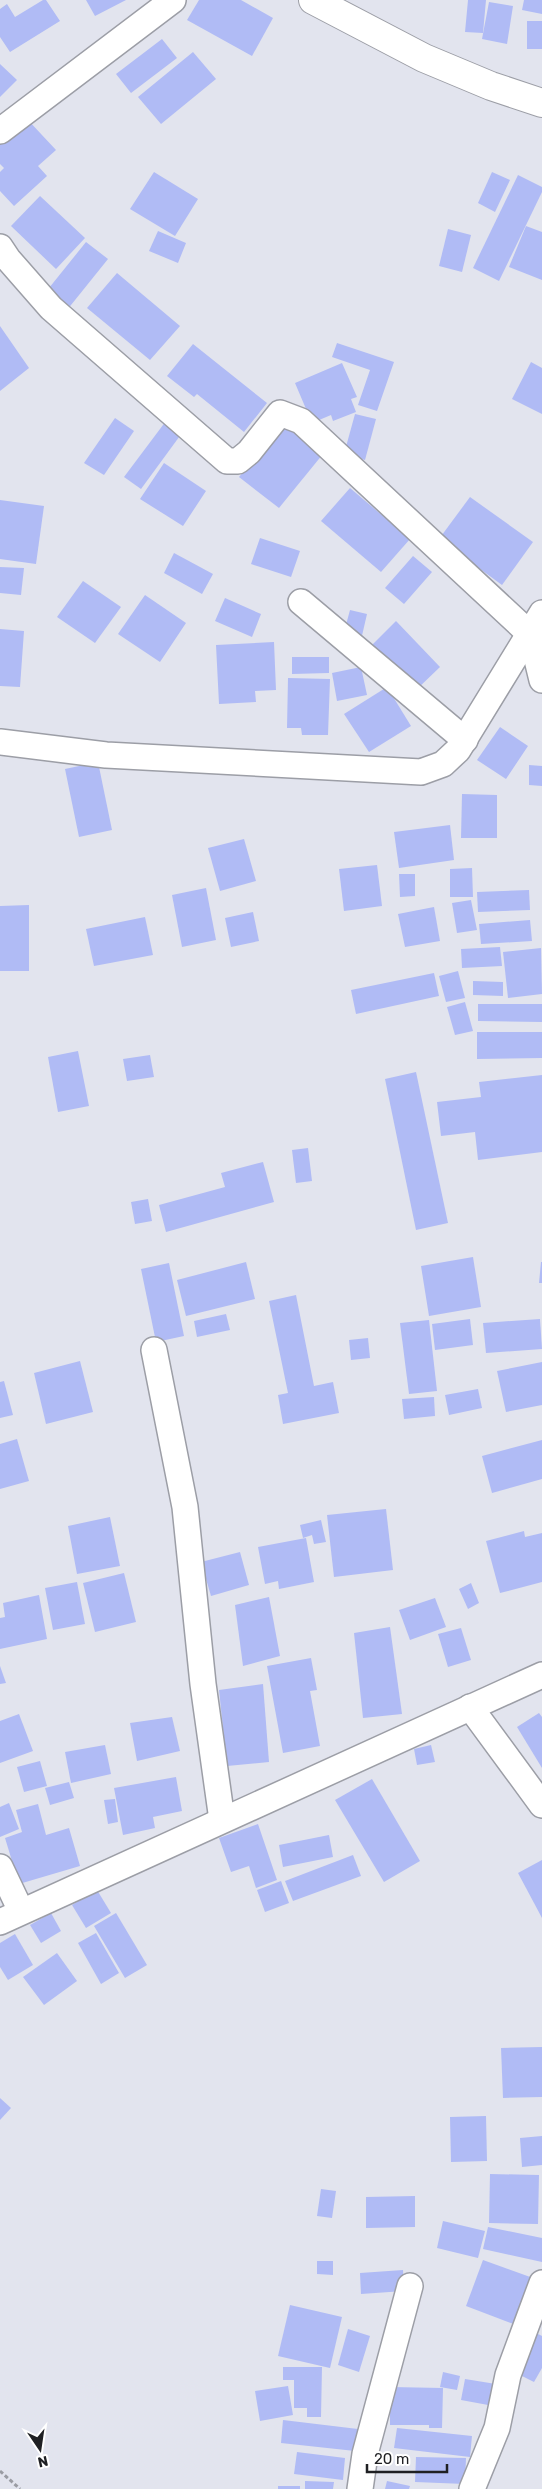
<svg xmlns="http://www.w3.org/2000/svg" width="542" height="2489" font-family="Rubik,sans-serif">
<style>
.building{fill:#b0bbf5}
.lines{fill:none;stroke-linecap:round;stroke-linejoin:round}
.minor-casing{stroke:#9c9ea6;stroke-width:28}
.tertiary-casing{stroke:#9c9ea6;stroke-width:30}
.path{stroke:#9a9ca3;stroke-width:3;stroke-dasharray:4 2.5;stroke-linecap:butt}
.minor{stroke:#fff;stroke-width:25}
.tertiary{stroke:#fff;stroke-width:28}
</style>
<rect width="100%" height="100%" fill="#e2e4ee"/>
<g class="building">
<polygon points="43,0 46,0 60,21 10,52 0,37 0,9 7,4 15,17"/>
<polygon points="86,0 126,0 95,16"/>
<polygon points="199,0 241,0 273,18 252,56 187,20"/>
<polygon points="468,0 486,0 483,33 465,32"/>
<polygon points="524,0 542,0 542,14 522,10"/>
<polygon points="489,2 513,6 507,44 482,39"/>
<rect x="527" y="21" width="15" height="28"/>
<polygon points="162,39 177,58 131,93 116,74"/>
<polygon points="193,52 216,79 161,124 138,97"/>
<polygon points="0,64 17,80 0,97"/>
<polygon points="27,119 56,150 38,166 47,176 14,206 0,191 0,172 4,168 0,164 0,143"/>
<polygon points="154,172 198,199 175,236 130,209"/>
<polygon points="492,172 510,180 495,212 478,203"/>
<polygon points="518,175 542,187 542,192 499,281 473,268"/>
<polygon points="40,196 85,238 56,269 11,226"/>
<polygon points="526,226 542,232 542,280 509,267"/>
<polygon points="448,229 471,235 462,272 439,266"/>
<polygon points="158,231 186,243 178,263 149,251"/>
<polygon points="86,242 108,259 67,310 45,293"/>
<polygon points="117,273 180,326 150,360 87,308"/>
<polygon points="0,326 29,368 0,391"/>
<polygon points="337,343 394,362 377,411 358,405 370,370 332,357"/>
<polygon points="193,344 267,403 244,432 197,394 194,397 167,376"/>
<polygon points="531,362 542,368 542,414 512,399"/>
<polygon points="342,363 357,397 351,399 356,412 333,421 331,415 312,423 295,383"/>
<polygon points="355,414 376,419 365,460 344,454"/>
<polygon points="115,418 134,431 104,475 84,463"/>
<polygon points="286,418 327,449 279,508 239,477"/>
<polygon points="166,421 182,433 141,489 124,477"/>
<polygon points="164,463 206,491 183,526 140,499"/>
<polygon points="350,488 410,539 381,572 321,521"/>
<polygon points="470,497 533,542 502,585 439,539"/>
<polygon points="0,500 44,506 36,564 0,559"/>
<polygon points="260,538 300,551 291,577 251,564"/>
<polygon points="174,553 213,574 202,594 164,573"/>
<polygon points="413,556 432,572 404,604 385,588"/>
<polygon points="0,567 24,568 21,595 0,593"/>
<polygon points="83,581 121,607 95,643 57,617"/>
<polygon points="145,595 186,623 160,662 118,634"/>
<polygon points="225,598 261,614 252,637 215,621"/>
<polygon points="350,610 367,614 361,640 343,636"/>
<polygon points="396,621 440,667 415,691 371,646"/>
<polygon points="0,629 24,631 20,687 0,686"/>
<polygon points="274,642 276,690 255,691 256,702 219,704 216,645"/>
<polygon points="292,657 329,657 329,673 292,674"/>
<polygon points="361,667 367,695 337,701 332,673"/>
<polygon points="288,678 330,679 328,735 302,735 301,728 287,728"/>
<polygon points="387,687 411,726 369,752 344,714"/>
<polygon points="500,727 528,746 506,779 477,760"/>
<polygon points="98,762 112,830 79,837 65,769"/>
<polygon points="529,765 542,766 542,786 529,785"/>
<polygon points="462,794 497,795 497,838 461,838"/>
<polygon points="450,825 454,860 399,868 394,832"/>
<polygon points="244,839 256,881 220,891 208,848"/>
<polygon points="377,865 382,906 344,911 339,869"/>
<polygon points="472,868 473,897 450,897 450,869"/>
<polygon points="399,874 415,874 415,896 400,897"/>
<polygon points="206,888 216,940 182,947 172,895"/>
<polygon points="529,890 530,910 478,912 477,892"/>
<polygon points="471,900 477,930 457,933 452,903"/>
<polygon points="29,905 29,971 0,971 0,906"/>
<polygon points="434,907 440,941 405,947 398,914"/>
<polygon points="253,912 259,941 231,947 225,918"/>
<polygon points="145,917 153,955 94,966 86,929"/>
<polygon points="530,920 532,941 481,944 479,924"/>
<polygon points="500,947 502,966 462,968 461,949"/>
<polygon points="541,948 542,994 508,998 503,952"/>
<polygon points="458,971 465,998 446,1002 439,976"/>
<polygon points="434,973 439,996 356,1014 351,990"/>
<polygon points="473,981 503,982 503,996 473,995"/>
<polygon points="465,1002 473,1031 455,1035 447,1007"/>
<polygon points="478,1004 542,1004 542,1022 478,1021"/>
<polygon points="477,1032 542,1032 542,1058 477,1059"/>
<polygon points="78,1051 89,1106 58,1112 48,1057"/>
<polygon points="150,1055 154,1077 127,1081 123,1059"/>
<polygon points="416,1072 448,1223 416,1230 385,1079"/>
<polygon points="542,1075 542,1152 478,1160 475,1132 441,1136 437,1102 481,1097 479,1082"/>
<polygon points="308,1148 312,1181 296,1183 292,1150"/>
<polygon points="263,1162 274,1202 166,1232 159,1205 225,1187 221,1173"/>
<polygon points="148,1199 152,1221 135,1224 131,1202"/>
<polygon points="473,1257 481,1307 429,1316 421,1266"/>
<polygon points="246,1262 255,1299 186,1316 177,1280"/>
<polygon points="541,1262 542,1262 542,1283 539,1283"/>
<polygon points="169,1263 184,1336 156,1342 141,1269"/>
<polygon points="296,1295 314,1386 333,1382 339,1413 283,1424 278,1395 288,1393 269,1301"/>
<polygon points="226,1314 230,1330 197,1337 194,1321"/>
<polygon points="470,1319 473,1345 435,1350 432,1324"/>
<polygon points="540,1319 542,1349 486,1353 483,1323"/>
<polygon points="429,1320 437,1391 409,1394 400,1323"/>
<polygon points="368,1338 370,1358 351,1360 349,1340"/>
<polygon points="80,1361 93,1412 46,1424 34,1373"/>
<polygon points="542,1362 542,1405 506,1412 497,1371"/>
<polygon points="4,1381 13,1415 0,1418 0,1382"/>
<polygon points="478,1389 482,1408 449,1415 445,1395"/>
<polygon points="434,1397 435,1416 404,1419 402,1399"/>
<polygon points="17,1439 29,1481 0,1489 0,1444"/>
<polygon points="542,1440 542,1479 492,1493 482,1456"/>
<polygon points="386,1509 393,1570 334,1577 327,1515"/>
<polygon points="110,1517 120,1566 77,1574 68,1526"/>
<polygon points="321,1520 326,1542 314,1544 312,1535 303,1538 300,1525"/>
<polygon points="524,1531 525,1537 542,1533 542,1582 500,1593 486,1541"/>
<polygon points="306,1538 314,1582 279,1589 278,1581 265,1584 258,1547"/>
<polygon points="240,1552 249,1585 211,1596 201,1562"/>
<polygon points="124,1573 136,1622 95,1632 83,1583"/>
<polygon points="77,1582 85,1624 53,1630 45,1588"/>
<polygon points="471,1583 479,1603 468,1609 459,1589"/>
<polygon points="39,1595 47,1639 0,1649 0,1618 5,1617 3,1603"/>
<polygon points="269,1597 280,1656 243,1666 235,1605"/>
<polygon points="435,1598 446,1627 410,1640 399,1610"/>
<polygon points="390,1627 402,1714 363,1718 354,1633"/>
<polygon points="461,1628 471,1660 448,1667 438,1634"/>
<polygon points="311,1658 317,1690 310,1691 320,1746 283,1753 267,1666"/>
<polygon points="0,1666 6,1683 0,1684"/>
<polygon points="263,1684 269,1762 227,1766 219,1690"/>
<polygon points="539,1713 542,1717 542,1768 517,1727"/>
<polygon points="19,1714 33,1751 0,1763 0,1721"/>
<polygon points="172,1717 180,1751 137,1761 130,1723"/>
<polygon points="105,1745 111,1774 71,1783 65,1752"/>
<polygon points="431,1745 435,1762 417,1765 414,1749"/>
<polygon points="40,1761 47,1786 24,1792 17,1767"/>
<polygon points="176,1777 182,1811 153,1817 155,1828 123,1835 114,1788"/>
<polygon points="372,1779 420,1861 384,1882 335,1800"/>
<polygon points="69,1782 74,1798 50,1805 45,1788"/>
<polygon points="115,1799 118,1822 108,1824 104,1800"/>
<polygon points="9,1803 19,1829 0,1837 0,1807"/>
<polygon points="38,1804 46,1835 69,1828 80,1866 19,1884 5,1838 22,1832 16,1810"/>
<polygon points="258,1824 277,1880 256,1888 249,1866 231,1872 219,1838"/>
<polygon points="329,1835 333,1857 283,1867 279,1845"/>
<polygon points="353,1855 361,1876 293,1901 285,1881"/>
<polygon points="542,1860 542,1918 518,1873"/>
<polygon points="281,1881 289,1903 265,1912 257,1890"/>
<polygon points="97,1890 111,1913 86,1928 72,1905"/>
<polygon points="51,1913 61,1931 41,1943 30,1925"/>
<polygon points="116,1913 147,1965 125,1978 94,1926"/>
<polygon points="96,1933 119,1973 101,1984 78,1943"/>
<polygon points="15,1934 33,1965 8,1980 0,1967 0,1943"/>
<polygon points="57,1953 77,1981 44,2005 23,1977"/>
<polygon points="542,2047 542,2097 503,2098 501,2048"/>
<polygon points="0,2098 11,2108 0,2120"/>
<polygon points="486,2116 487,2161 451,2162 450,2117"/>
<polygon points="542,2136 542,2165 522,2167 520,2138"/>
<polygon points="490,2174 539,2175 538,2224 489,2223"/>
<polygon points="321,2189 336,2191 332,2218 317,2216"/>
<polygon points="415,2196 415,2227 366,2228 366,2197"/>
<polygon points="443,2221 485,2231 478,2258 437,2248"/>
<polygon points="488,2227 542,2238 542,2262 483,2249"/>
<polygon points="483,2260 533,2278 516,2325 466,2306"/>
<polygon points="317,2261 333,2261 333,2275 317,2274"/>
<polygon points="403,2270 404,2291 361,2294 360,2273"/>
<polygon points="290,2305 342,2317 330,2368 278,2356"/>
<polygon points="348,2329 370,2336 359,2372 338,2365"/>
<polygon points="534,2332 542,2336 542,2368 534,2382 514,2372"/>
<polygon points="283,2367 322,2367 321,2417 307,2417 307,2408 294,2408 294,2380 283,2380"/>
<polygon points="443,2372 460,2376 457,2390 440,2387"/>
<polygon points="465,2379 502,2385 499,2407 461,2400"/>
<polygon points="288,2386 293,2415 260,2421 255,2391"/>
<polygon points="390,2387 443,2388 442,2428 429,2428 429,2425 390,2425"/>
<polygon points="283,2420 358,2429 355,2451 281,2443"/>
<polygon points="397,2428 472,2436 470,2457 394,2448"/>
<polygon points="297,2452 345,2458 343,2480 294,2474"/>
<polygon points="416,2457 466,2458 465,2484 415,2482"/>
<polygon points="305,2481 334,2482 333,2489 305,2489"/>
<polygon points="387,2481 410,2486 409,2489 385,2489"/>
<rect x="278" y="2486" width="22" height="3"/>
</g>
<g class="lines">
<g class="minor-casing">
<g id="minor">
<polyline points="0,131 173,0"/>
<polyline points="0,247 8,259 51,308 227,461 238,461 249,452 280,413 301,421 531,635 542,680"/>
<polyline points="301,602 465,740"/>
<polyline points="0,742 106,755 421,772 443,764 458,750 542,613"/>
<polyline points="154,1350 185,1507 203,1684 222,1820"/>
<polyline points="470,1707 542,1805"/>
<polyline points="0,1867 21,1911"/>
<polyline points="0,1922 542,1675"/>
<polyline points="360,2489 365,2454 410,2286"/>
<polyline points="472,2489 497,2428 508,2375 542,2283"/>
</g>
</g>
<g class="tertiary-casing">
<polyline id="tertiary" points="313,0 424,58 491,86 542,103"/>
</g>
<polyline class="path" points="0,2471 20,2489"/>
<use href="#minor" class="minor"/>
<use href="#tertiary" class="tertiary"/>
</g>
<g transform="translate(40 2449) rotate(167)" stroke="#ffffff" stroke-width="4" paint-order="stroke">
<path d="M0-4L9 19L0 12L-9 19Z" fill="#1f2023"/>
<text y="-8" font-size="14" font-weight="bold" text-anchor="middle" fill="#1f2023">N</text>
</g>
<path d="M367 2464v8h80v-8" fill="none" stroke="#1f2023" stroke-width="2.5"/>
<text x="374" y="2464" font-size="15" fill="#1f2023" stroke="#ffffff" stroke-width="4" paint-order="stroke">20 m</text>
</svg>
